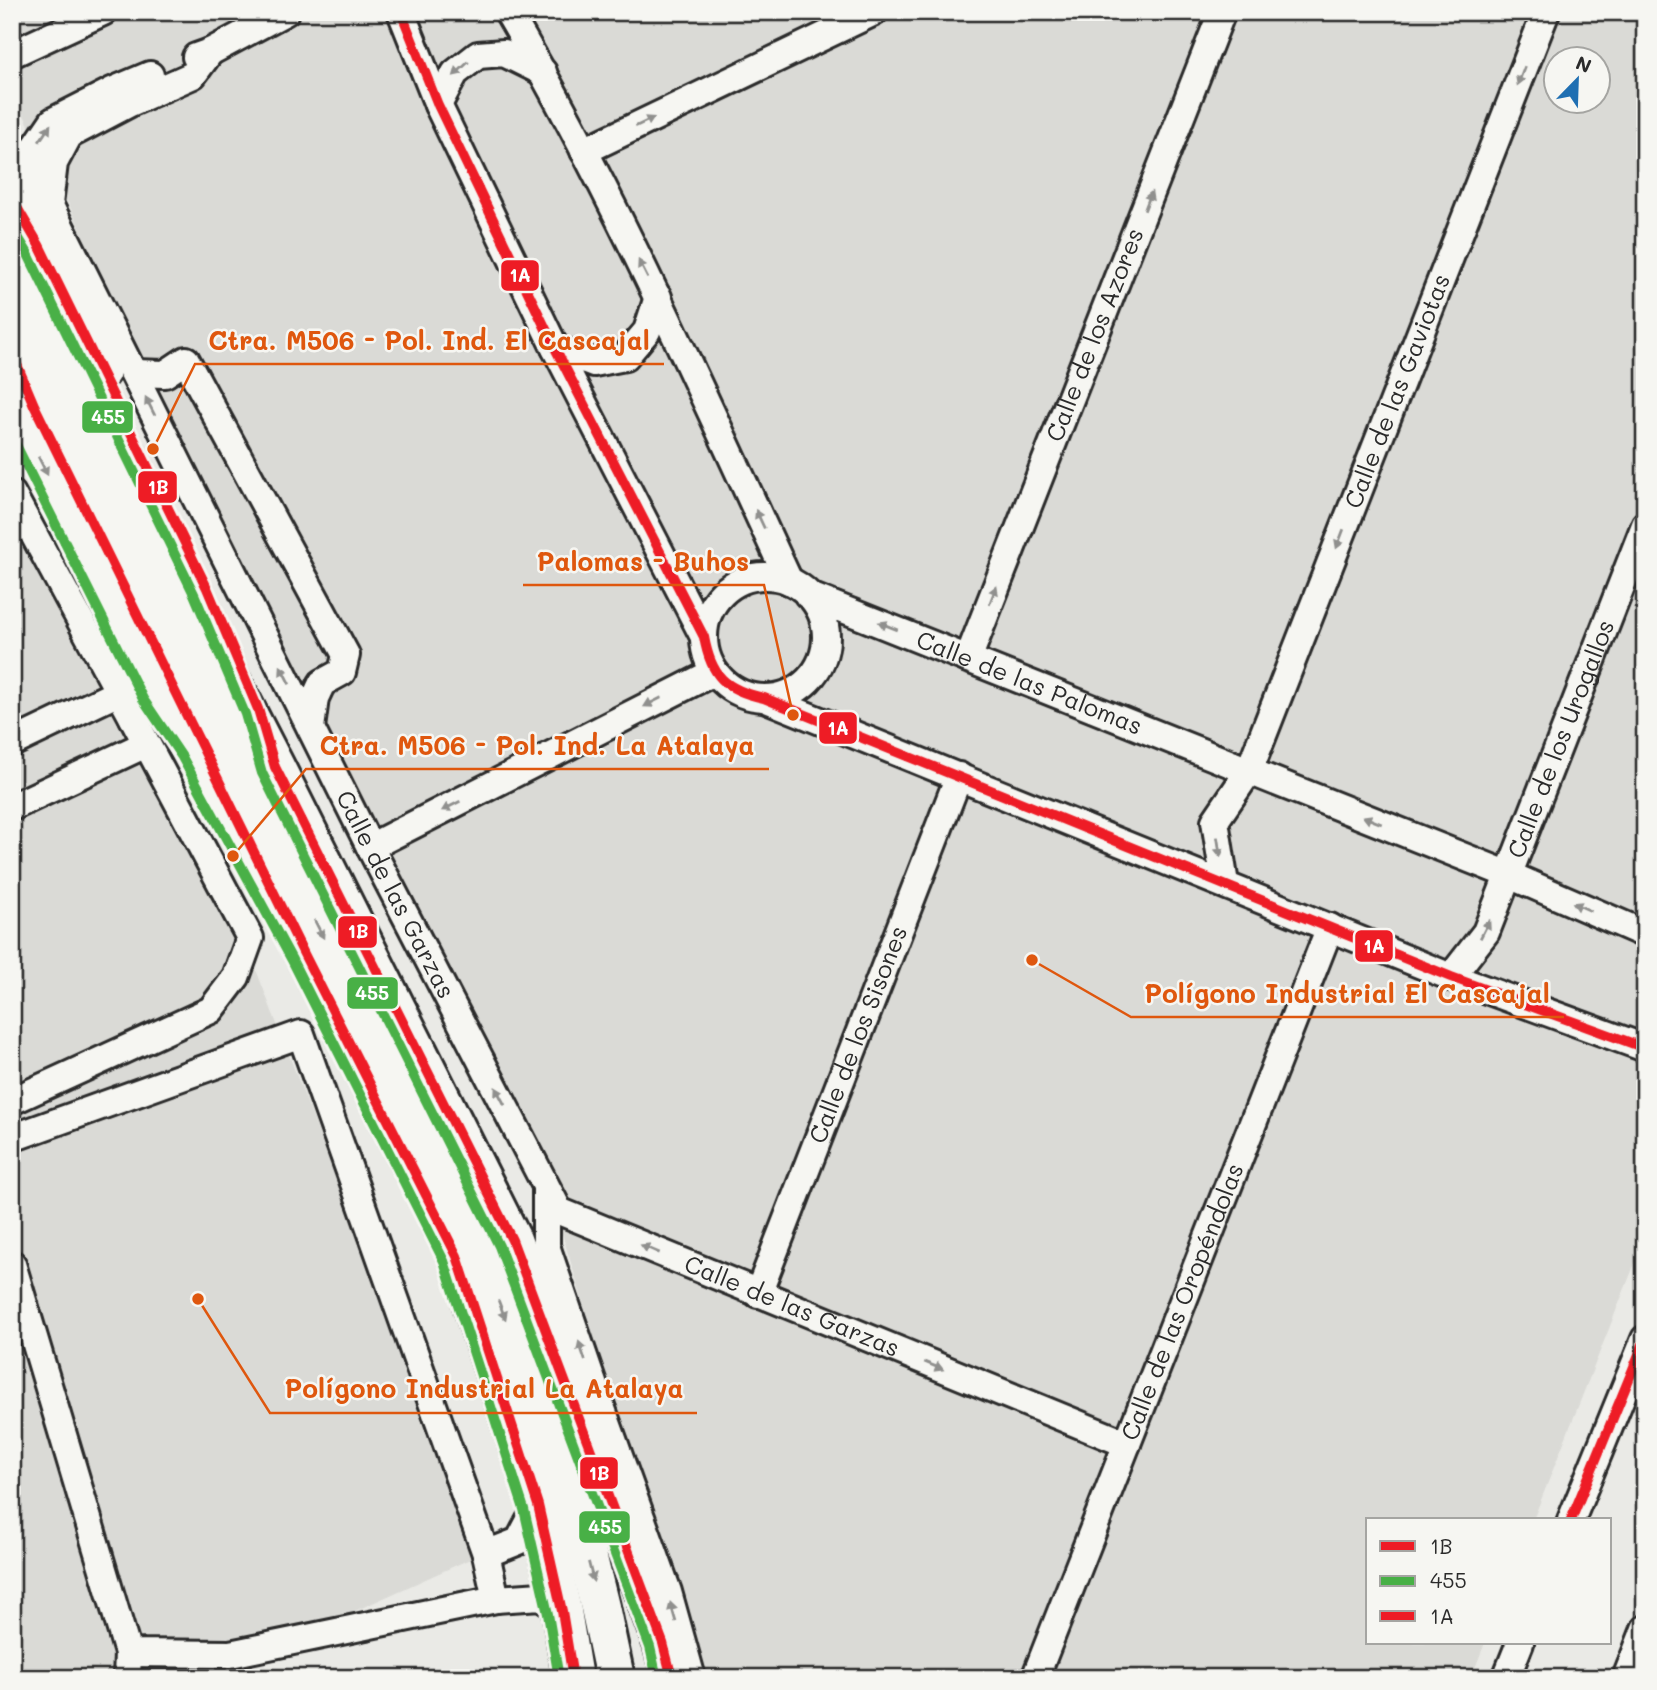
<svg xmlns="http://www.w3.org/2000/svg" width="1657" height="1690" font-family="Mali,sans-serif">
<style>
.built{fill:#dadad6;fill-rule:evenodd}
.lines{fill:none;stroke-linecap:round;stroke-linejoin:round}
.minor-casing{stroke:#2b2b2b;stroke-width:32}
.highway-casing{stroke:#2b2b2b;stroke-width:44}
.minor{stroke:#f6f6f2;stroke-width:26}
.highway{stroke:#f6f6f2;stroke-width:38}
.bus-1-casing{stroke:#f6f6f2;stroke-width:16}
.bus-2-casing{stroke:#f6f6f2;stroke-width:16}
.bus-3-casing{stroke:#f6f6f2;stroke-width:16}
.bus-1{stroke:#ee1c25;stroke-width:10}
.bus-2{stroke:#48b046;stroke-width:10}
.bus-3{stroke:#ee1c25;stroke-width:10}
.oneway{fill:#90908e}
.labels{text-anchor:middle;stroke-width:5;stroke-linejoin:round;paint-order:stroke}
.street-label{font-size:24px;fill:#2b2b2b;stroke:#f6f6f2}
.leader{fill:none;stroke:#df570e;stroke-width:2.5}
.callout-dot{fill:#df570e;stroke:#f6f6f2;stroke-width:2.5}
.callout-label{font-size:26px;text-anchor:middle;font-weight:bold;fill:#df570e;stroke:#f6f6f2;stroke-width:5;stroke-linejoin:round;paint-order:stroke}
.line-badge{stroke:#f6f6f2;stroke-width:2.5}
.badge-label{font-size:19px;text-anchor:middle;font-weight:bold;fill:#fff}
</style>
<rect width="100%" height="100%" fill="#eaeae6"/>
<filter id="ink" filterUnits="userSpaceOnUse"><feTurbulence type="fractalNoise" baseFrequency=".0143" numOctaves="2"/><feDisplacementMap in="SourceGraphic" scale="14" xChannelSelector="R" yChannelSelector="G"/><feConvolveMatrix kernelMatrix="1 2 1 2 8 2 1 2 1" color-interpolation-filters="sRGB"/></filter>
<g filter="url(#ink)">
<g class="built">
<path d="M12 12H1645V1238L1533 1520H1368V1643H1485L1471 1678H694L683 1631 560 1227 279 694 74 215 12 91ZM1556 60H1598V102H1556Z"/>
<polygon points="12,488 255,967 481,1554 207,1678 12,1678"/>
</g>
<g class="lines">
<g class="minor-casing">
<g id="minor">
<polyline points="401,12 438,105 555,348 704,637"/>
<path d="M508 12C615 195 700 389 789 581"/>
<path id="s1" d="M210 52 193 75 130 103 69 135 54 163 49 204 370 847 559 1211 1127 1444"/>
<polyline points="12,54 103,12"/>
<polyline points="196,57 210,52 285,12"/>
<polyline points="438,105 455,73 478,55 504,53 543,72"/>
<polyline points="584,151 874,12"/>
<polyline points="35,223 28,189 32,152 53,121 112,91 150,75"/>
<polyline points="555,348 594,363 625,357 647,331 658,297"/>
<polyline points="134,373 165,374 186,360 346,655 342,672 322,683 315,698 311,728"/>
<polyline points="12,405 156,693 194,750 304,954"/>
<polyline points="12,494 133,718"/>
<circle cx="765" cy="637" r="61"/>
<path id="s2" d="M808 595 1507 874 1645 934"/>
<path id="s3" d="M968 659 1222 12"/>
<polyline points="764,698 1451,977 1645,1048"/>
<polyline points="12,743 119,692"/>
<polyline points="12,807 146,744"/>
<polyline points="370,847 714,672"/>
<path id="s4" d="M1225 884 1215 821 1249 771 1546 12"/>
<path id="s5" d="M1451 977 1486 932 1645 525"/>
<polyline points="12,1101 211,1010 236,977 250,938 133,718 156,693"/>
<polyline points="12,1138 301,1034 486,1554"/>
<polyline points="546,1189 546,1246 597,1395 668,1592 692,1678"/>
<polyline points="12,1264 128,1653 230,1654 496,1599"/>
<path id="s6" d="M758 1294 959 776"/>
<polyline points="538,1505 519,1541 486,1554 496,1599 541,1596 562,1611"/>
<polyline points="1571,1520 1645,1339"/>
<polyline points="127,1678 128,1653"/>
<path id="s7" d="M1035 1678 1330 927"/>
<polyline points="1506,1678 1520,1643"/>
<polyline points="1626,1678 1645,1629"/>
</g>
</g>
<g class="highway-casing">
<g id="highway">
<polyline points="12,199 39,245 101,371"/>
<polyline points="12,255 275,767 512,1240 663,1643 672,1678"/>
<polyline points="12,321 457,1202 491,1284 574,1502 600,1607 615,1678"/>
<polyline points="472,1302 538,1505 562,1611 573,1678"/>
</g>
</g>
<use href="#minor" class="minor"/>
<use href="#highway" class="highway"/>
<g class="bus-1-casing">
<g id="bus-1">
<polyline points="12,199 39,245 207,588 258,709 275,767 512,1240 663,1643 672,1678"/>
<polyline points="12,353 34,405 304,954 457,1256 538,1505 562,1611 573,1678"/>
</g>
</g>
<g class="bus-2-casing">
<g id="bus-2">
<polyline points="12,227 27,252 194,594 245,714 262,773 499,1246 650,1647 657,1678"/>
<polyline points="12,437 143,699 182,757 292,960 444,1261 524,1509 548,1614 559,1678"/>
</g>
</g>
<g class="bus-3-casing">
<g id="bus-3">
<path d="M401 12 438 105 555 348 704 637C711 676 725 690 764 698L1451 977 1645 1048"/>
<polyline points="1571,1520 1645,1340"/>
</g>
</g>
<use href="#bus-1" class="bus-1"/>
<use href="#bus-2" class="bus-2"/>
<use href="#bus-3" class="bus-3"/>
</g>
<defs><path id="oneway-solid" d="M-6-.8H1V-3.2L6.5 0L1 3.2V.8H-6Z" transform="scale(1.75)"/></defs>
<g class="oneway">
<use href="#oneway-solid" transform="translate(461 69) rotate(137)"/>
<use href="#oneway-solid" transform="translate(1521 76) rotate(111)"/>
<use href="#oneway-solid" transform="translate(645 122) rotate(-26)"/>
<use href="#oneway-solid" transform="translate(45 133) rotate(-56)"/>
<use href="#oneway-solid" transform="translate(1148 201) rotate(-69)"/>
<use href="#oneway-solid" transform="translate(643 269) rotate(-117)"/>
<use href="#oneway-solid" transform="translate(150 406) rotate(-117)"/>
<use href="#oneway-solid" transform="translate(43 466) rotate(63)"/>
<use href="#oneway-solid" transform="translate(760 519) rotate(-115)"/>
<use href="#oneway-solid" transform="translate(1340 539) rotate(111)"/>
<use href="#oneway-solid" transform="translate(993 595) rotate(-69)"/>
<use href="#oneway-solid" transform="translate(888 626) rotate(-158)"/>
<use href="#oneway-solid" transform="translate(285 675) rotate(-117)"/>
<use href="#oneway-solid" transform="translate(653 702) rotate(153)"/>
<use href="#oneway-solid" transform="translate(451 806) rotate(153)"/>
<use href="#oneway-solid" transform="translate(1372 820) rotate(-158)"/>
<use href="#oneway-solid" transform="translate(1219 847) rotate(81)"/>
<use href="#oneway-solid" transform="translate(1582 907) rotate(-156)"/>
<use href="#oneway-solid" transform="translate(319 929) rotate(63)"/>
<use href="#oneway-solid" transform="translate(1485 929) rotate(-63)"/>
<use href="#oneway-solid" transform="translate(500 1096) rotate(-118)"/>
<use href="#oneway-solid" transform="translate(650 1249) rotate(-157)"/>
<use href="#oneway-solid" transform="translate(502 1310) rotate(69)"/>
<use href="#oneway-solid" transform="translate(582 1351) rotate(-109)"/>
<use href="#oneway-solid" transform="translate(934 1366) rotate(22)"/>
<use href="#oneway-solid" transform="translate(591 1572) rotate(76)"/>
<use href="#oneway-solid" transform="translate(673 1612) rotate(-106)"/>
</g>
</g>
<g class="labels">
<g class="street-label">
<text dy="8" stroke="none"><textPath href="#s3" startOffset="348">Calle de los Azores</textPath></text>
<text dy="8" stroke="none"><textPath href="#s4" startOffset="532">Calle de las Gaviotas</textPath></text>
<text dy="8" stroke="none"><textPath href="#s2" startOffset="238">Calle de las Palomas</textPath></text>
<text dy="8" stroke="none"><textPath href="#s5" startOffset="264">Calle de los Urogallos</textPath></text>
<text dy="8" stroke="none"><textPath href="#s1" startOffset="1012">Calle de las Garzas</textPath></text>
<text dy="8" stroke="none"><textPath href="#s6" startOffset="278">Calle de los Sisones</textPath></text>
<text dy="8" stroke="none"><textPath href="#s7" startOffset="404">Calle de las Oropéndolas</textPath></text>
<text dy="8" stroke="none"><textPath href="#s1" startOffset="1620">Calle de las Garzas</textPath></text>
</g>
</g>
<path class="leader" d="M153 449L195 364H664M793 715L764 585H523M233 856L306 769H769M1032 960L1131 1017H1564M198 1299L270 1413H697"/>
<g class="callout-dot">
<circle cx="153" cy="449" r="7"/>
<circle cx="793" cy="715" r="7"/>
<circle cx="233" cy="856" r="7"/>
<circle cx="1032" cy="960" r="7"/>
<circle cx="198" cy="1299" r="7"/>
</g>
<g class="callout-label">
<text x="429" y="350">Ctra. M506 - Pol. Ind. El Cascajal</text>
<text x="643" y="571">Palomas - Buhos</text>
<text x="537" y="755">Ctra. M506 - Pol. Ind. La Atalaya</text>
<text x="1347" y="1003">Polígono Industrial El Cascajal</text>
<text x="484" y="1398">Polígono Industrial La Atalaya</text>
</g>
<g class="line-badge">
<rect x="500" y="259" width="40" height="33" rx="7" fill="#ee1c25"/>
<rect x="81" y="400" width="53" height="34" rx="7" fill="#48b046"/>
<rect x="137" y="470" width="41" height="34" rx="7" fill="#ee1c25"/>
<rect x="818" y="711" width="40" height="34" rx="7" fill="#ee1c25"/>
<rect x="337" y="915" width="41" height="34" rx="7" fill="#ee1c25"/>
<rect x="1354" y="929" width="40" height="34" rx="7" fill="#ee1c25"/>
<rect x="346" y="976" width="53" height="34" rx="7" fill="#48b046"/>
<rect x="579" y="1456" width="40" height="34" rx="7" fill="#ee1c25"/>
<rect x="578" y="1510" width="53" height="34" rx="7" fill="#48b046"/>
</g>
<g class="badge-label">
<text x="520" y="282">1A</text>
<text x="108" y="424">455</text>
<text x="158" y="494">1B</text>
<text x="838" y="735">1A</text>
<text x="358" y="938">1B</text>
<text x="1374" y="953">1A</text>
<text x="372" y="1000">455</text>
<text x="599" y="1480">1B</text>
<text x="605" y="1534">455</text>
</g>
<rect width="1657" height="1690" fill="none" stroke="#f6f6f2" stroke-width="42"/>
<rect x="21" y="21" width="1615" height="1648" fill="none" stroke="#2b2b2b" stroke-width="2.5" filter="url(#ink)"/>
<rect x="1366" y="1518" width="245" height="126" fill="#f6f6f2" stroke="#a5a5a2" stroke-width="2"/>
<rect x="1380" y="1541" width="35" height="10" fill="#ee1c25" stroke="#a5a5a2" stroke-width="2"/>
<text x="1430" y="1554" font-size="21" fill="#2b2b2b">1B</text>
<rect x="1380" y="1576" width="35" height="10" fill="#48b046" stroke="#a5a5a2" stroke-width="2"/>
<text x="1430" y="1588" font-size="21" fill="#2b2b2b">455</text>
<rect x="1380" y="1611" width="35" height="10" fill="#ee1c25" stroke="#a5a5a2" stroke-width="2"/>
<text x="1430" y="1624" font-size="21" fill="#2b2b2b">1A</text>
<g transform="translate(1577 80) rotate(23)"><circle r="33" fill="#f6f6f2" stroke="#a5a5a2" stroke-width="2"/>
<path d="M0-5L12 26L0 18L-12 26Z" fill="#1f6fb2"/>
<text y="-10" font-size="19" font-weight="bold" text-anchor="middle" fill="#2b2b2b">N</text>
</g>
</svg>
